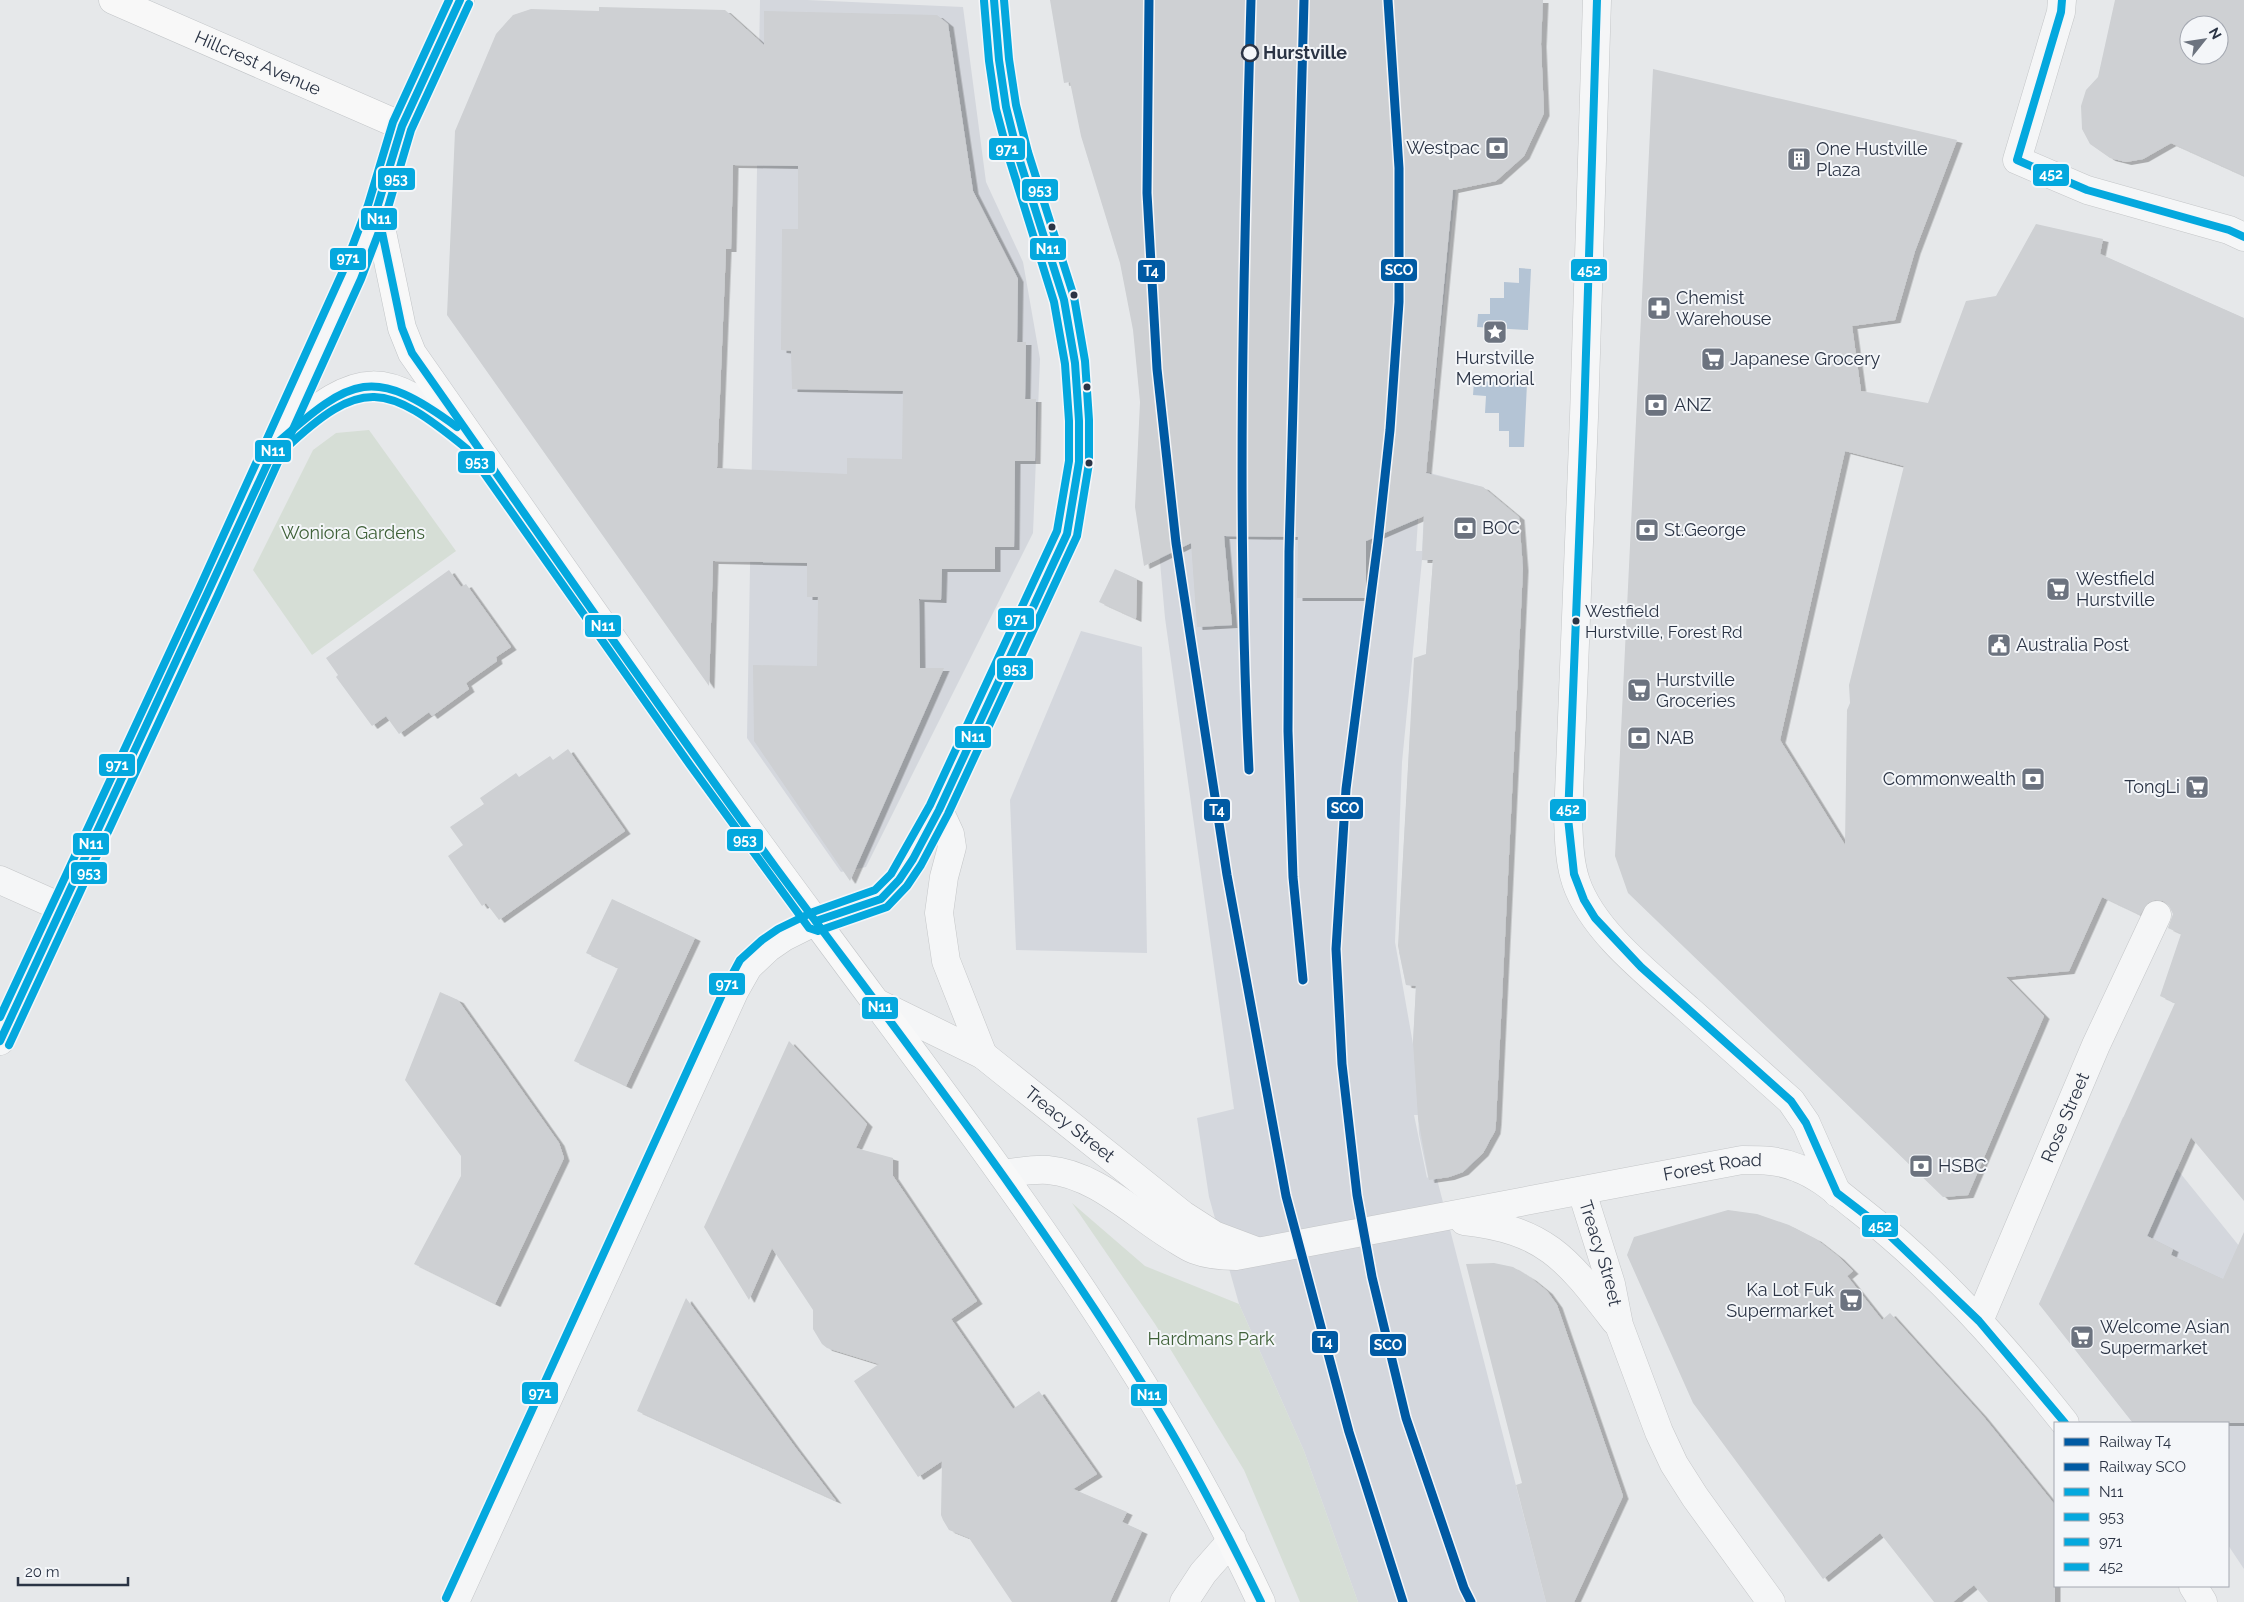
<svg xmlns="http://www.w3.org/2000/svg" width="2244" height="1602" font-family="Raleway,sans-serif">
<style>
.built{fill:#d4d7dd;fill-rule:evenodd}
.green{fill:#d6ded6}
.water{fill:#b4c4d5}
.building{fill:#ced0d3;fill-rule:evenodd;filter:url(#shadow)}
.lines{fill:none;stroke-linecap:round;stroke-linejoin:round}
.minor-casing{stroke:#c4c6c8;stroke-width:29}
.major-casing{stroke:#c2c5c8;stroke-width:29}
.minor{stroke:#f5f6f7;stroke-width:28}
.major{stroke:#f8f8f8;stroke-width:28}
.bus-1-casing{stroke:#f4f6f9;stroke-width:11}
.bus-2-casing{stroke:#f4f6f9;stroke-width:11}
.bus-3-casing{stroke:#f4f6f9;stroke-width:11}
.bus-4-casing{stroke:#f4f6f9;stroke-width:11}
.bus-1{stroke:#04a8de;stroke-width:8}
.bus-2{stroke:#04a8de;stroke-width:8}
.bus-3{stroke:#04a8de;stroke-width:8}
.bus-4{stroke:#04a8de;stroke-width:8}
.rail-1-casing{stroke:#f4f6f9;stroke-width:12}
.rail-2-casing{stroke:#f4f6f9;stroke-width:12}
.rail-1{stroke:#005aa3;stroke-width:9}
.rail-2{stroke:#005aa3;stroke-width:9}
.stop-dot{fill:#f4f6f9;stroke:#2b3445;stroke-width:2.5}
.bus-dot{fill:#2b3445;stroke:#f4f6f9;stroke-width:2}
.labels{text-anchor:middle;stroke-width:4;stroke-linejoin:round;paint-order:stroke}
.bus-label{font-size:17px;fill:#2b3445;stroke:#f4f6f9;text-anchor:start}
.stop-label{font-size:18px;font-weight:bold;fill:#2b3445;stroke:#f4f6f9;text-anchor:start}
.street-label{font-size:18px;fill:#2b3445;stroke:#f4f6f9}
.poi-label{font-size:18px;fill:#2b3445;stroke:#f4f6f9;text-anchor:start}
.park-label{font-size:18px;fill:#3f6138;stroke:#f4f6f9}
.line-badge{stroke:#f4f6f9;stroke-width:2}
.badge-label{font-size:14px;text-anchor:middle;font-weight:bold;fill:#fff}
</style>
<defs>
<filter id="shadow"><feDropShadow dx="5.5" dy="3" stdDeviation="0" flood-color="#0004"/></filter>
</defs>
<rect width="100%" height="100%" fill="#e6e8ea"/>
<g class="built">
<polygon points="760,0 807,0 963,7 986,182 1023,262 1040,359 1033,533 866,867 841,872 747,738"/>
<path d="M1129 0H1543L1541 44 1435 41 1456 188 1426 472 1483 487 1519 517 1523 564 1496 1122 1491 1140 1474 1163 1463 1172 1437 1179 1546 1602H1358L1304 1451 1239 1304 1209 1197 1197 1118 1234 1109 1165 618 1156 517ZM1421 473H1426L1422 551H1416ZM1422 560 1433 561 1426 654 1410 734 1399 931H1406V951L1399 952 1406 985 1416 986 1413 1044 1395 942 1402 762ZM1414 1115H1418L1419 1134 1428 1177 1427 1178Z"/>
<polygon points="1081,631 1142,647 1147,953 1016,950 1010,800"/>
<polygon points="2134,1116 2244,1252 2244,1569 2228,1545 2228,1423 2133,1423 2039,1304 2123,1117"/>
</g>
<g class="green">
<polygon points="369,430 456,551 312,655 253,570 313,450 336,433"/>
<polygon points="1072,1203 1145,1266 1239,1304 1304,1451 1358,1602 1300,1602 1244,1470 1155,1324"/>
</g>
<g class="water">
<polygon points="1519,268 1531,269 1528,330 1477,327 1478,314 1490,314 1490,298 1504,298 1504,282 1519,283"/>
<polygon points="1474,381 1527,383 1524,447 1509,447 1509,431 1499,431 1499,413 1485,413 1486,396 1473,395"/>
</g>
<g class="building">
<polygon points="1050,0 1543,0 1541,44 1544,113 1524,156 1496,181 1453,190 1426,473 1483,487 1519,517 1523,568 1496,1122 1495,1131 1483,1153 1463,1172 1449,1177 1429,1180 1418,1118 1413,1042 1416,986 1406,985 1398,946 1414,658 1426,654 1433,560 1422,560 1424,516 1366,541 1366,598 1297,598 1298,537 1224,536 1232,625 1197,627 1191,543 1144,566 1135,507 1140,402 1133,330 1120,263 1081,136 1070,82 1064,83"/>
<path d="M2115 0H2244V176L2171 143 2143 159 2126 162 2110 158 2090 144 2082 129 2081 106 2086 90 2098 77ZM2189 25H2219V55H2189Z"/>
<path d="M599 7 725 10 764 45V11L937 15 948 24 973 191 1018 279 1017 342H1026L1025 399H1036L1035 461H1015L1014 547H995V569H942L941 600 919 599 920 668H944L850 881 754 741 753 665 817 666 818 597H807V563L713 561 709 686 447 315 455 131 496 34 513 15 531 9 599 11ZM733 165 798 166V229H782L781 350 791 351 792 389 903 391 902 459 847 458V474L717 468 726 249H731Z"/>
<path d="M1653 69 1957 140 1915 251 1895 320 1852 326 1861 391 1928 403 1966 301 1996 296 2036 224 2103 239 2100 254 2244 318V1201L2191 1137 2147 1236 2173 1249 2171 1255 2223 1279 2244 1232V1423H2133L2039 1304 2175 1003 2160 996 2181 934 2168 928 2173 914 2169 906 2163 901 2155 900 2148 903 2140 915 2102 897 2069 971 2006 977 2044 1016 1968 1195 1943 1197 1628 893 1615 856ZM1845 451 1904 466 1849 685 1850 703 1847 710 1845 845 1780 740Z"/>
<polygon points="1115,569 1137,579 1136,619 1099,602"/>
<polygon points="449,570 461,587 466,584 511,647 496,657 497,661 466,683 469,689 432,716 429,712 399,734 386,716 372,726 336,677 338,675 326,658"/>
<polygon points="568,749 625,831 499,920 486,903 482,906 448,856 463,845 450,827 484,804 480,798 516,773 519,777 550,756 553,760"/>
<polygon points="612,899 695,938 626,1086 574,1061 618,968 586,953"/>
<polygon points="440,992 458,1000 559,1143 564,1158 495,1304 414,1264 461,1176 461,1156 405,1080"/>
<polygon points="789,1041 867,1124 856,1148 893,1158 893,1176 977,1301 951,1319 1013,1409 1039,1391 1097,1474 1073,1489 1127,1512 1122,1522 1142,1531 1110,1602 1012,1602 969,1538 949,1530 943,1520 941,1515 942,1461 918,1477 854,1381 879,1364 827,1348 822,1344 813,1329 813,1310 772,1248 749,1300 704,1227"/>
<polygon points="1728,1210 1757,1214 1789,1225 1816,1239 1839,1257 1853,1271 1847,1276 1882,1320 1890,1313 1982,1415 2055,1505 2055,1602 1988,1602 1974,1585 1953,1602 1934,1602 1880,1533 1823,1579 1693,1403 1627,1255 1634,1237"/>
<polygon points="1494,1263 1513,1267 1531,1278 1547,1291 1557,1305 1623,1496 1574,1602 1546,1602 1516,1485 1522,1483 1466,1264"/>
<polygon points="686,1298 795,1447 836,1501 637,1411"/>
</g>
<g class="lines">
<g class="minor-casing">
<g id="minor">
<path d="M1597 0 1584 417 1568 818C1569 840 1569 861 1576 882 1593 932 1650 975 1689 1010 1723 1040 1757 1071 1791 1101L1806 1123 1837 1193"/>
<polyline points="2062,0 2061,12 2017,160 2087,190 2229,230 2244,237"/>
<path d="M284 436C359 369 385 369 463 433"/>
<polyline points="939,810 950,834 952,847 944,877 939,913 946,961 983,1055"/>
<polyline points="0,880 63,908"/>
<path id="s1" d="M877 1003 983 1055 1183 1215 1214 1235 1254 1250"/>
<polyline points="0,1041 277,443 352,275 377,208"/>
<path id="s2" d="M1002 1174C1017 1172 1032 1169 1048 1170 1095 1174 1133 1213 1172 1237 1179 1241 1187 1247 1195 1250 1208 1255 1222 1256 1236 1256L1742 1160C1762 1160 1779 1160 1798 1168 1820 1176 1839 1194 1857 1208 1937 1270 2003 1345 2065 1423"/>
<path id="s3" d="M1582 1192 1611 1284 1619 1325 1659 1432 1674 1464 1695 1497 1771 1602"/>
<path d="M1464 1221C1546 1230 1567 1259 1615 1321"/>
<path id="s4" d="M1979 1321 2096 1045 2157 915"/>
<polyline points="2193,1586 2203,1602"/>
<polyline points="455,1602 735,990 748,967 768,948 784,937 816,921 881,899 899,880 939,810 1067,534 1079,462 1079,421 1075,363 1064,300 1052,258 1018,155 1006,107 999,60 994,0"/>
<polyline points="1184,1602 1203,1573 1232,1540"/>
</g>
</g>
<g class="major-casing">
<g id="major">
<path id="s5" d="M113 0 402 126"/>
<path d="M460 0 402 126 377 208 402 328 412 353C546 544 678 736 817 923 977 1140 1147 1356 1261 1602"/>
</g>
</g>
<use href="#minor" class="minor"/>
<use href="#major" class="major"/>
<g class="bus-1-casing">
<g id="bus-1">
<path d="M460 0 402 126 377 208 402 328 412 353C533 525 652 699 776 868 910 1049 1049 1227 1165 1421 1200 1480 1231 1541 1261 1602"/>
<polyline points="816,921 881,899 899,880 913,859 939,810 1067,534 1079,462 1079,421 1075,363 1064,300 1018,155 1006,107 999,60 994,0"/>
<path d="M0 1041 277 443C352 377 373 365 457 427"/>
</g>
</g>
<g class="bus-2-casing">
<g id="bus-2">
<path d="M284 450C362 376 386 383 467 449L690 765 809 928 818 931 887 907 907 886 921 865 948 814 1077 536 1089 463V420L1085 361 1074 297 1028 152 1016 105 1009 59 1004 0"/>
<polyline points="9,1045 217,597 361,279 387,211 411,130 469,4"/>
</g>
</g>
<g class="bus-3-casing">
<g id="bus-3">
<polyline points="0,1017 199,589 343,271 368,205 393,122 449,0"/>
<polyline points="446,1598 726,986 740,960 762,940 778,929 813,912 875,890 891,874 930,805 1057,531 1069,461 1069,421 1065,364 1054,302 1009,158 996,109 989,61 984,1"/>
</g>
</g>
<g class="bus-4-casing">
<g id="bus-4">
<polyline points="1597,0 1584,417 1568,818 1574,874 1584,900 1595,918 1641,967 1791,1101 1806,1123 1837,1193 1880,1226 1979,1321 2065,1423"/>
<polyline points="2062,0 2061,12 2017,160 2087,190 2229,230 2244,237"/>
</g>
</g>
<use href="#bus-1" class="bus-1"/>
<use href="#bus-2" class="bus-2"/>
<use href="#bus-3" class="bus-3"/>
<use href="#bus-4" class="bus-4"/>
<g class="rail-1-casing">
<g id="rail-1">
<polyline points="1149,0 1147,193 1157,369 1176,543 1227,875 1286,1196 1349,1432 1403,1602"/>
<path d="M1249 770C1236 513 1244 257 1251 0"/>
</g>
</g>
<g class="rail-2-casing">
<g id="rail-2">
<polyline points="1388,0 1399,168 1399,302 1390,430 1378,541 1346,789 1336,949 1342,1064 1357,1195 1372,1277 1406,1418 1464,1588 1471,1602"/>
<polyline points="1303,980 1293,877 1288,731 1289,552 1304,0"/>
</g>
</g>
<use href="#rail-1" class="rail-1"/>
<use href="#rail-2" class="rail-2"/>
</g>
<defs>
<g id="bank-square" transform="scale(1.25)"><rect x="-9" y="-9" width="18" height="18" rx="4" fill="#6c737f" stroke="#f4f6f9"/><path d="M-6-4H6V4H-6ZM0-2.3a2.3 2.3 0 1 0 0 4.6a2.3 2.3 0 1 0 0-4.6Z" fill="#fff"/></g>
<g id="building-square" transform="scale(1.25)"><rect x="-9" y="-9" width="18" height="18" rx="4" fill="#6c737f" stroke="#f4f6f9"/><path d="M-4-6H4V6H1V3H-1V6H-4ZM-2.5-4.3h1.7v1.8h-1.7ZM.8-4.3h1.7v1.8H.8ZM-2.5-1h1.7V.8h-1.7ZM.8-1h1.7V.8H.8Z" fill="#fff"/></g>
<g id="pharmacy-square" transform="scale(1.25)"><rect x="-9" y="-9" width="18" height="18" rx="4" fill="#6c737f" stroke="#f4f6f9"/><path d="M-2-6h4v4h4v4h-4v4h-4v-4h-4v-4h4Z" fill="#fff"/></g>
<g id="sight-square" transform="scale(1.25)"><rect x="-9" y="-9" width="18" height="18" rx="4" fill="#6c737f" stroke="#f4f6f9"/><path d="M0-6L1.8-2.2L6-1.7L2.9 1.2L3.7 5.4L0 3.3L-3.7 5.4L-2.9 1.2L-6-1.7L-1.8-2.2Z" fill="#fff"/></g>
<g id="supermarket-square" transform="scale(1.25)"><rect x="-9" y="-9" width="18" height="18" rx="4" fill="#6c737f" stroke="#f4f6f9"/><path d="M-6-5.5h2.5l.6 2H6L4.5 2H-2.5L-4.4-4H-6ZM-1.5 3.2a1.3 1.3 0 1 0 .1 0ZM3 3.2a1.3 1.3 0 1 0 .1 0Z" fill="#fff"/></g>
<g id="civic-square" transform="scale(1.25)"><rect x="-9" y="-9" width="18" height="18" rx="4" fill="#6c737f" stroke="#f4f6f9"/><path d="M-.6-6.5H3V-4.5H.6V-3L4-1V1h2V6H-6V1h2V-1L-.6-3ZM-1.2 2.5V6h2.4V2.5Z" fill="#fff"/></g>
</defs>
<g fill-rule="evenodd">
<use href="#bank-square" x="1497" y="148"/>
<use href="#building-square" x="1799" y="159"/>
<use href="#pharmacy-square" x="1659" y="308"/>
<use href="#sight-square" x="1495" y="332"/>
<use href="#supermarket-square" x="1713" y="359"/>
<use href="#bank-square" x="1656" y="405"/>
<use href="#bank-square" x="1465" y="528"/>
<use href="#bank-square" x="1647" y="530"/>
<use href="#supermarket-square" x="2058" y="589"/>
<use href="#civic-square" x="1999" y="645"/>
<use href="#supermarket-square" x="1639" y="690"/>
<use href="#bank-square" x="1639" y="738"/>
<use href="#bank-square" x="2033" y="779"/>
<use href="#supermarket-square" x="2197" y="787"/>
<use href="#bank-square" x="1921" y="1166"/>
<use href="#supermarket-square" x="1851" y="1300"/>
<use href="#supermarket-square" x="2082" y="1337"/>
</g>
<circle class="stop-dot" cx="1250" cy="53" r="8"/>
<g class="bus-dot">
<circle cx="1052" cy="227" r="4.5"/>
<circle cx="1074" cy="295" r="4.5"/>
<circle cx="1087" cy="387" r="4.5"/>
<circle cx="1089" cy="463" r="4.5"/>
<circle cx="1576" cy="621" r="4.5"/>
</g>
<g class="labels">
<g class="bus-label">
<text x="1585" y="617">Westfield<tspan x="1585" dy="21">Hurstville, Forest Rd</tspan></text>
</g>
<g class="stop-label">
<text x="1263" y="59">Hurstville</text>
</g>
<g class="street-label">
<text dy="6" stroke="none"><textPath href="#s5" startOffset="158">Hillcrest Avenue</textPath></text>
<text dy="6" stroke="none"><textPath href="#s4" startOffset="221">Rose Street</textPath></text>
<text dy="6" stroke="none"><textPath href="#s1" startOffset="229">Treacy Street</textPath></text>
<text dy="6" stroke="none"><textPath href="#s2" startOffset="742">Forest Road</textPath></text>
<text dy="6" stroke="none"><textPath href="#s3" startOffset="64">Treacy Street</textPath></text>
</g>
<g class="poi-label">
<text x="1480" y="154" text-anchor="end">Westpac</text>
<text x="1816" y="155">One Hustville<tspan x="1816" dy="21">Plaza</tspan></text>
<text x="1676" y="304">Chemist<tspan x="1676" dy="21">Warehouse</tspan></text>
<text x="1495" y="364" text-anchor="middle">Hurstville<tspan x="1495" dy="21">Memorial</tspan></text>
<text x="1730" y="365">Japanese Grocery</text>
<text x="1674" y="411">ANZ</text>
<text x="1482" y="534">BOC</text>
<text x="1664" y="536">St.George</text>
<text x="2076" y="585">Westfield<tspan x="2076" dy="21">Hurstville</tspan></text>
<text x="2016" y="651">Australia Post</text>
<text x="1656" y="686">Hurstville<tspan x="1656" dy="21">Groceries</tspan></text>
<text x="1656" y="744">NAB</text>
<text x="2016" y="785" text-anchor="end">Commonwealth</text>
<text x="2180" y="793" text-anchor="end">TongLi</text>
<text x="1938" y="1172">HSBC</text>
<text x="1834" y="1296" text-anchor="end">Ka Lot Fuk<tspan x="1834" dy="21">Supermarket</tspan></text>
<text x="2100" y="1333">Welcome Asian<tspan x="2100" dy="21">Supermarket</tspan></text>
</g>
<g class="park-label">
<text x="353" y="539">Woniora Gardens</text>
<text x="1211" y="1345">Hardmans Park</text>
</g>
</g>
<g class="line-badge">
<rect x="988" y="137" width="38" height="24" rx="5" fill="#04a8de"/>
<rect x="2032" y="163" width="38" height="24" rx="5" fill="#04a8de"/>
<rect x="377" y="167" width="39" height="24" rx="5" fill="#04a8de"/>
<rect x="1021" y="178" width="38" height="24" rx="5" fill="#04a8de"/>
<rect x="360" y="207" width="38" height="24" rx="5" fill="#04a8de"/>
<rect x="1029" y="237" width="38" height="24" rx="5" fill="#04a8de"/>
<rect x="329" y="247" width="38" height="24" rx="5" fill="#04a8de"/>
<rect x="1570" y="258" width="38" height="24" rx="5" fill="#04a8de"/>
<rect x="1380" y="258" width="38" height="24" rx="5" fill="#005aa3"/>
<rect x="1137" y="259" width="29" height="24" rx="5" fill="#005aa3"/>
<rect x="254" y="439" width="38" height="24" rx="5" fill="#04a8de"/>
<rect x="457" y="450" width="39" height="24" rx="5" fill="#04a8de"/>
<rect x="997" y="607" width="38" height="24" rx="5" fill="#04a8de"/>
<rect x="584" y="614" width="38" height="24" rx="5" fill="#04a8de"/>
<rect x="996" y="657" width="38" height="24" rx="5" fill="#04a8de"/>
<rect x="954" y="725" width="38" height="24" rx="5" fill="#04a8de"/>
<rect x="98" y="753" width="38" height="24" rx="5" fill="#04a8de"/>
<rect x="1326" y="796" width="38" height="24" rx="5" fill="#005aa3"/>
<rect x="1549" y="798" width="38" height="24" rx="5" fill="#04a8de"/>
<rect x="1203" y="798" width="28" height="24" rx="5" fill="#005aa3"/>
<rect x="726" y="828" width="38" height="24" rx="5" fill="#04a8de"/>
<rect x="72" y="832" width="38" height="24" rx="5" fill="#04a8de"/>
<rect x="70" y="861" width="38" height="24" rx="5" fill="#04a8de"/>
<rect x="708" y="972" width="38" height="24" rx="5" fill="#04a8de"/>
<rect x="861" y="996" width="38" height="24" rx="5" fill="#04a8de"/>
<rect x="1861" y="1214" width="38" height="24" rx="5" fill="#04a8de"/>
<rect x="1311" y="1330" width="28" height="24" rx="5" fill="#005aa3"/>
<rect x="1369" y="1333" width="38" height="24" rx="5" fill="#005aa3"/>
<rect x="521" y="1381" width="38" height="24" rx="5" fill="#04a8de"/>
<rect x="1130" y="1383" width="38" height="24" rx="5" fill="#04a8de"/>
</g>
<g class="badge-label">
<text x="1007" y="154">971</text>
<text x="2051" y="179">452</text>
<text x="396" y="184">953</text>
<text x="1040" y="195">953</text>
<text x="379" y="224">N11</text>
<text x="1048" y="254">N11</text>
<text x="348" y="263">971</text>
<text x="1589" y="275">452</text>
<text x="1399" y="275">SCO</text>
<text x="1151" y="276">T4</text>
<text x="273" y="456">N11</text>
<text x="477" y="467">953</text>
<text x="1016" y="624">971</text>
<text x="603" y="631">N11</text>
<text x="1015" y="674">953</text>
<text x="973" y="742">N11</text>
<text x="117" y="770">971</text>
<text x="1345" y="813">SCO</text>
<text x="1568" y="814">452</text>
<text x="1217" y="815">T4</text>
<text x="745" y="845">953</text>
<text x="91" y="849">N11</text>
<text x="89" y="878">953</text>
<text x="727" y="989">971</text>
<text x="880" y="1012">N11</text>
<text x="1880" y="1231">452</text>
<text x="1325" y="1347">T4</text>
<text x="1388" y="1350">SCO</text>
<text x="540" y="1398">971</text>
<text x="1149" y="1400">N11</text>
</g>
<rect x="2054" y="1422" width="175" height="165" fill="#f4f6f9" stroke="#a4a8b1"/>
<rect x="2064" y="1438" width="25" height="8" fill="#005aa3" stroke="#a4a8b1"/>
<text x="2099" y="1447" font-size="15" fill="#2b3445">Railway T4</text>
<rect x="2064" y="1463" width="25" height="8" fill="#005aa3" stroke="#a4a8b1"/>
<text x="2099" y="1472" font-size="15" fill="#2b3445">Railway SCO</text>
<rect x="2064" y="1488" width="25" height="8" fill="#04a8de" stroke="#a4a8b1"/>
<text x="2099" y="1497" font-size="15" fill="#2b3445">N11</text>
<rect x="2064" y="1513" width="25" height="8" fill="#04a8de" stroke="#a4a8b1"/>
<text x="2099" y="1522" font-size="15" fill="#2b3445">953</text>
<rect x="2064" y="1538" width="25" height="8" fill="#04a8de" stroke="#a4a8b1"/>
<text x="2099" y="1547" font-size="15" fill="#2b3445">971</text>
<rect x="2064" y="1563" width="25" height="8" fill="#04a8de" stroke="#a4a8b1"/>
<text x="2099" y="1572" font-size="15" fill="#2b3445">452</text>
<g transform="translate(2204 40) rotate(60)"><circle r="24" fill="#f4f6f9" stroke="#a4a8b1"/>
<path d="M0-4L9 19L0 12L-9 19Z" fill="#6c737f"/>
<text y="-8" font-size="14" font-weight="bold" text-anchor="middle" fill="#2b3445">N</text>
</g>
<path d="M18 1577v8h110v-8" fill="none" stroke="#2b3445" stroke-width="2.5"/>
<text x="25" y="1577" font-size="15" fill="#2b3445" stroke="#f4f6f9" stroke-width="4" paint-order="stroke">20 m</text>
</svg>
